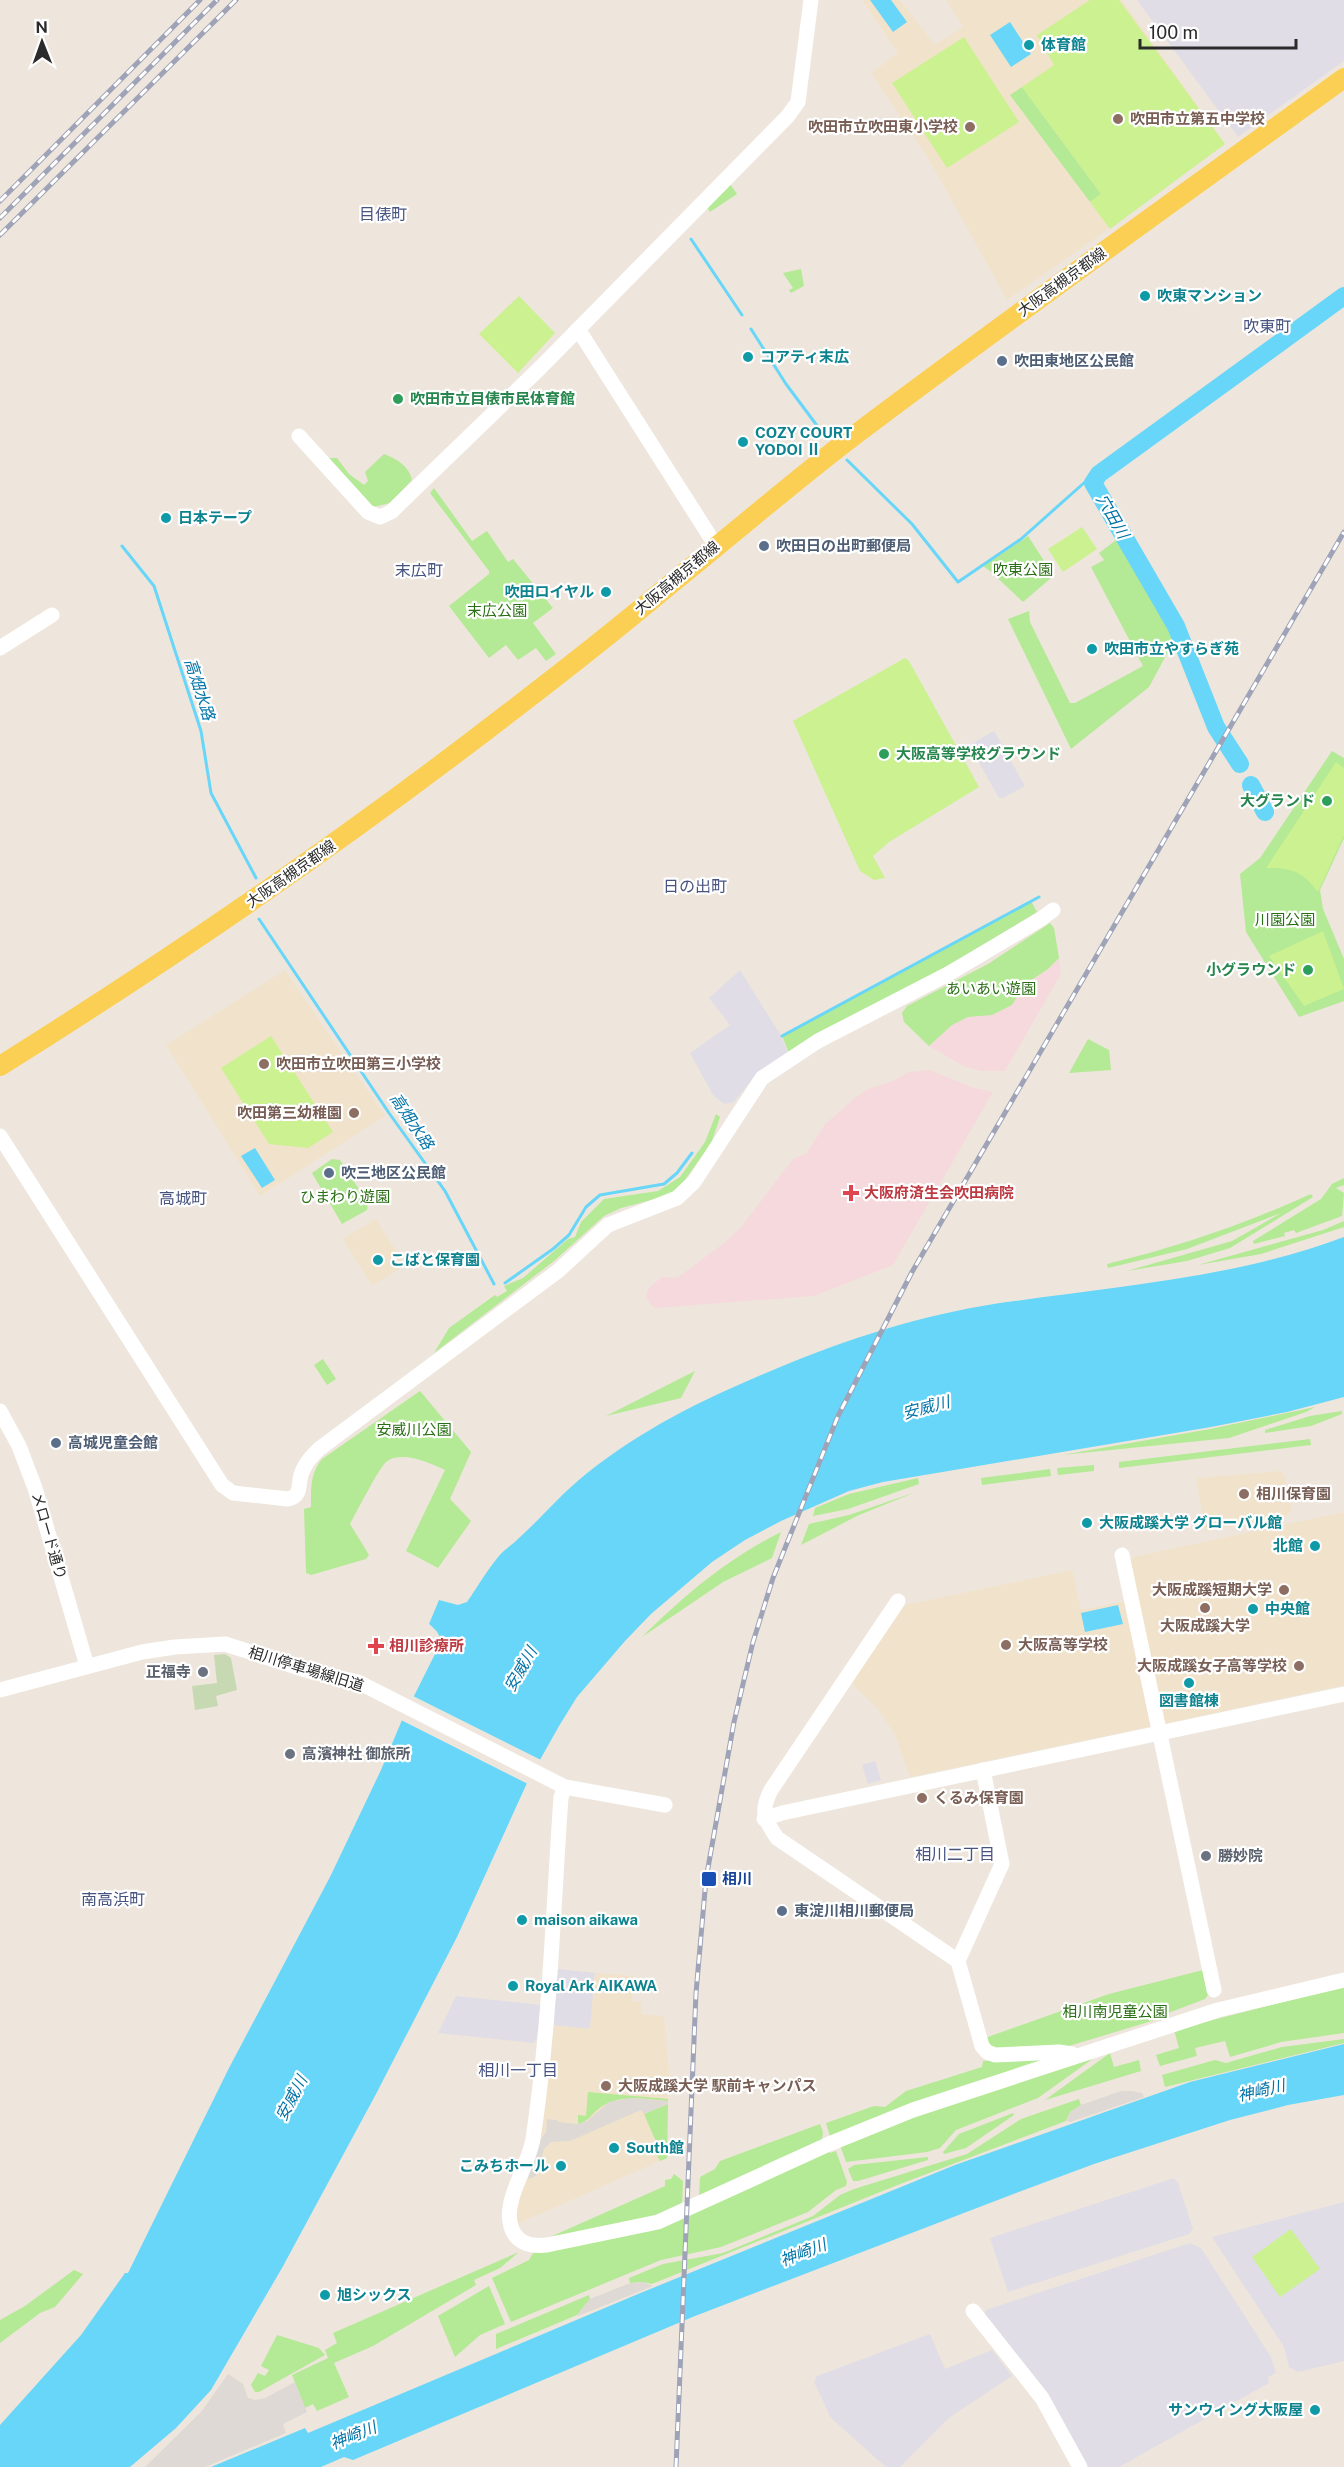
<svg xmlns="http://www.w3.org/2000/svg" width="1344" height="2467" font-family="'Public Sans','Noto Sans JP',sans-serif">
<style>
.industrial{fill:#e0dde6}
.education{fill:#f1e3cb}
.medical{fill:#f5d9dc}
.green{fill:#b4e995}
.cemetery{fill:#c7d9b2}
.pitch{fill:#cbf190}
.plaza{fill:#ded9d4}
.water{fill:#68d6f8}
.pier{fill:#eee6dc}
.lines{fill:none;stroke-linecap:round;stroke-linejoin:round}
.stream{stroke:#68d6f8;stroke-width:3}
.river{stroke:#68d6f8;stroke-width:18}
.minor{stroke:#fff;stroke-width:15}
.major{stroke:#fbcf54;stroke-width:20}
.rail-casing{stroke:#9fa3b7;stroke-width:5}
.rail{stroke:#fff;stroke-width:3;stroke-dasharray:9;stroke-linecap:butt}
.culture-dot{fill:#0f9aa8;stroke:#fff;stroke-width:2}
.education-dot{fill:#8d6e63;stroke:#fff;stroke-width:2}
.service-dot{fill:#5c6f8a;stroke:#fff;stroke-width:2}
.leisure-dot{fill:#2e9e5b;stroke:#fff;stroke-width:2}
.health-dot{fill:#e0444e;stroke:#fff;stroke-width:2}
.worship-dot{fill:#6b7280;stroke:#fff;stroke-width:2}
.transit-dot{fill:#1a4fb4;stroke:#fff;stroke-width:2}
.labels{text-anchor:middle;stroke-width:4.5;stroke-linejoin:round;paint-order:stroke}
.culture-label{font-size:15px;font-weight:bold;fill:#0d838f;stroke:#fff;text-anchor:start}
.education-label{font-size:15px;font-weight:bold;fill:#785e54;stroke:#fff;text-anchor:start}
.street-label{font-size:15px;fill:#2b2b2b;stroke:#fff}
.service-label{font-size:15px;font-weight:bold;fill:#4e5e75;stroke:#fff;text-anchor:start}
.leisure-label{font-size:15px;font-weight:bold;fill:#27864d;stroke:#fff;text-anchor:start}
.park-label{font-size:15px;fill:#2a6f15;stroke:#fff}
.health-label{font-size:15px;font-weight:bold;fill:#be3a42;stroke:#fff;text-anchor:start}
.worship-label{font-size:15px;font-weight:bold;fill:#5b616d;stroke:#fff;text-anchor:start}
.transit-label{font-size:15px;font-weight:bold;fill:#164399;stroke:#fff;text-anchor:start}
.neighbourhood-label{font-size:16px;fill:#485480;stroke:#fff}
.water-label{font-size:16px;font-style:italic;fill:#0374a8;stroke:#fff}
</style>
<rect width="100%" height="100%" fill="#eee6dc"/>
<g class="industrial">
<polygon points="1137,0 1344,0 1344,61 1238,137"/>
<polygon points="994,731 1025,786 1003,798 999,798 969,745"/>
<polygon points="740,970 780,1034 788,1052 758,1072 734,1102 724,1104 713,1095 690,1053 730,1025 709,998"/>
<polygon points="875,1761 881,1780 868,1784 862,1765"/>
<polygon points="559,1969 595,1973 590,2029 550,2025 555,1973"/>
<polygon points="456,1996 541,2005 537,2039 533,2043 438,2033"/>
<polygon points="1174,2178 1178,2183 1193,2229 1189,2234 1008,2292 990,2238"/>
<polygon points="1344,2202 1344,2361 1298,2372 1289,2367 1284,2347 1212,2237"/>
<polygon points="1190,2243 1201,2248 1271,2357 1276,2373 1268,2377 1269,2383 1119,2467 1087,2467 984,2316 986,2310"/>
<polygon points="930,2334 945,2369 992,2350 1012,2376 950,2417 900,2467 886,2467 831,2418 814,2382 817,2376"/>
</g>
<g class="education">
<polygon points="862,0 900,0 935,45 963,27 946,0 1122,0 1225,144 1106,231 1007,300 928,158 871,73 898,53"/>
<polygon points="285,970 385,1116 260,1196 166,1045"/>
<polygon points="376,1219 403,1262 401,1268 372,1286 343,1239"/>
<polygon points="1280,1471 1284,1474 1292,1510 1288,1515 1205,1532 1196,1478"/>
<polygon points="1344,1512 1344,1685 1164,1724 1130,1562 1133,1557"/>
<polygon points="1072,1570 1081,1610 1126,1601 1153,1726 910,1777 895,1735 878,1709 854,1686 854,1679 905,1605"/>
<polygon points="595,1973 634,1976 632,2001 642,2002 641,2014 664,2016 669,2073 667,2158 517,2224 516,2214 519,2200 535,2157 550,2025 590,2029"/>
</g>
<g class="medical">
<polygon points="1059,958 1061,974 1005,1071 981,1071 963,1066 929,1046 952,1025 968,1017 992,1015 1011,1005 1024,985 1048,969"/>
<polygon points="930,1070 971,1087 993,1092 893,1265 814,1296 655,1308 650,1304 646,1296 648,1289 662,1277 677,1278 724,1243 741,1227 793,1159 807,1153 825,1124 856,1097 868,1089 890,1082 909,1072"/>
</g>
<g class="green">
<polygon points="1022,87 1101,194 1090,202 1010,95"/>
<polygon points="730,184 737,194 710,212 707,207"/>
<polygon points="801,269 804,286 791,293 789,290 793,288 783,273"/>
<path d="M384 454C397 459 409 466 412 480L390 503 373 507 329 458H337L349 474 364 485 368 481 365 472Z"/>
<polygon points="434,488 472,541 487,531 508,562 513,559 553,608 533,623 556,654 546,661 536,648 518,660 506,645 489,658 449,606 489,574 489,571 430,493"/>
<polygon points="1028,536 1052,573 1051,578 1023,602 990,571 983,566"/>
<polygon points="1120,537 1177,635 1149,687 1071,749 1008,619 1029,611 1030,622 1070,703 1075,703 1143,666 1091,567 1104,560 1099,553"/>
<polygon points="1332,751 1344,758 1344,838 1320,890 1323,909 1344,959 1344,1001 1299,1017 1246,932 1240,874 1260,858"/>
<polygon points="1031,901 1037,912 955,962 789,1053 782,1036"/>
<polygon points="1050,923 1054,928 1059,958 1048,969 1024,985 1012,1005 992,1015 968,1017 952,1025 929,1046 904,1022 902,1013 907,1006 988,964"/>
<polygon points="1088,1039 1109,1050 1111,1070 1069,1073"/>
<polygon points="716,1114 720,1117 711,1144 684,1181 675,1190 666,1196 621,1208 604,1216 554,1261 434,1353 449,1328 495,1295 497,1297 507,1291 504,1286 523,1278 568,1239 575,1237 581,1222 604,1199 658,1191 680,1177 705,1142"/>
<polygon points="332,1159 340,1160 368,1203 367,1210 342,1224 312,1173"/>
<polygon points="1344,1178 1344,1185 1336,1188 1344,1193 1342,1216 1296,1233 1294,1230 1284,1233 1285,1236 1254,1244 1253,1241 1321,1199 1332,1184"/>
<path d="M1311 1194 1313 1197 1230 1248 1187 1261 1127 1271 1232 1241 1281 1213 1187 1249 1108 1268 1107 1264C1178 1247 1245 1224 1311 1194Z"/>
<polygon points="1344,1221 1344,1227 1261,1254 1198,1265 1323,1230"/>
<polygon points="323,1359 336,1379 327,1385 314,1365"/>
<polygon points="695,1371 681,1398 606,1416"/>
<path d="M420 1391 471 1452 450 1499 471 1521 438 1568 406 1551 445 1470C430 1463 401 1450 386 1462 379 1468 356 1513 350 1524L369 1555 366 1559 311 1575 306 1573 304 1509 311 1507C311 1488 310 1474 322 1459Z"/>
<polygon points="1315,1407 1306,1412 1229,1438 1062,1455 1210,1429"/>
<polygon points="1342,1411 1342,1414 1311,1426 1265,1433 1265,1430 1310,1416"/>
<polygon points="1310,1439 1311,1445 1119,1468 1119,1462"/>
<polygon points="1094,1465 1094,1471 1058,1475 1057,1468"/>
<polygon points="1050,1469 1051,1476 982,1485 981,1478"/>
<polygon points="918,1478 919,1484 848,1509 813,1516 815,1508 849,1494"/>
<polygon points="916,1492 859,1515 801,1545 809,1524 849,1515"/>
<path d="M781 1532 772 1558 723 1582 642 1637C686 1594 726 1560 781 1532Z"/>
<polygon points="1203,1970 1208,1995 1205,1999 1155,2018 1155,2020 1069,2046 997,2050 987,2044 985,2038 1109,1994"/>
<polygon points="1344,1986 1344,2033 1281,2042 1230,2057 1225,2041 1195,2048 1197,2056 1160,2066 1156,2055 1179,2048 1174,2030"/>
<polygon points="1344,2039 1344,2043 1165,2087 1162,2075 1215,2060 1226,2063 1282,2047"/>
<polygon points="1110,2053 1114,2067 1139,2060 1141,2071 1045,2100"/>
<polygon points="1098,2055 1038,2098 956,2130 940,2148 927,2152 846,2162 840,2145 871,2131"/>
<polygon points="1049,2058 830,2136 826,2123 874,2106 885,2107 906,2091 982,2067 983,2061"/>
<path d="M588 2092 668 2099V2101C645 2099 621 2094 601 2107 592 2113 589 2121 578 2124V2115L586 2116Z"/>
<polygon points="1079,2099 1081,2105 1070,2112 1066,2121 895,2186 652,2284 643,2282 630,2283 629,2278 663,2264 723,2253 813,2216 840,2195 854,2189 967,2154 1021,2119"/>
<polygon points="668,2104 667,2158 660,2161 657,2155 661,2153 644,2114"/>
<polygon points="1013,2113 1014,2115 966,2148 944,2154 943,2152 959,2134"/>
<polygon points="820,2124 823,2132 822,2140 699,2197 700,2177 715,2169 720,2161"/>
<polygon points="828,2150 830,2153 836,2151 847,2182 846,2186 836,2190 808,2212 721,2247 661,2260 511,2322 492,2278 529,2260 533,2253 666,2226"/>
<polygon points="928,2157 928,2160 858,2181 853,2181 848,2169 854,2165"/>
<polygon points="674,2174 683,2181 682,2207 662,2216 550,2237 665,2186 665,2180 671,2179"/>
<polygon points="519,2252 500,2268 474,2280 476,2285 373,2346 334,2363 349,2397 317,2411 313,2404 305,2408 292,2375 328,2358 325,2350 337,2343 333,2333"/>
<polygon points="74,2270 83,2274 55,2307 40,2313 0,2343 0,2320 25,2306"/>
<polygon points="489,2286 505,2324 480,2335 455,2357 438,2316"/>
<polygon points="589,2295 590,2299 577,2315 496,2349 496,2334"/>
<polygon points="277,2335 319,2348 325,2355 259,2392 255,2392 251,2385 258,2373 265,2376 269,2370 261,2366"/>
</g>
<polygon class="cemetery" points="225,1654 231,1658 237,1690 216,1696 218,1706 195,1710 192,1686 217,1683 214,1655"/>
<g class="pitch">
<polygon points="1090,0 1119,0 1225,144 1110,229 1090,202 1101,194 1022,87 1054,65 1037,35"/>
<polygon points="964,37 1019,122 947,168 892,83"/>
<polygon points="519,296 555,333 518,373 479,334"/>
<polygon points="1082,527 1097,549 1063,572 1048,549"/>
<polygon points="905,658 909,661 979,787 889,842 873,856 885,878 874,880 860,871 793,721"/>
<path d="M1336 762 1344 768V835L1318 892C1302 871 1292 868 1266 868Z"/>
<polygon points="1323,931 1344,989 1304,1006 1269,956"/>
<polygon points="271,1036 333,1132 308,1148 269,1144 221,1068"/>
<polygon points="1291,2229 1320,2269 1280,2297 1252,2257"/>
</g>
<g class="plaza">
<polygon points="1121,2091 1132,2091 1142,2093 1144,2097 1070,2122 1067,2121 1070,2112 1081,2105"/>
<polygon points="631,2098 668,2101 668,2104 644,2114 641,2110 570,2141 551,2142 544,2149 536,2176 528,2179 539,2142 546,2132 547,2119 557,2120 558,2122 578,2124 587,2121 609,2102"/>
<polygon points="643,2282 653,2286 578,2316 577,2315 590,2299 630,2283"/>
<polygon points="228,2374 243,2384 248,2398 255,2400 265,2398 295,2382 307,2412 283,2424 286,2433 205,2467 145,2467 201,2412"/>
</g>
<g class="water">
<polygon points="870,0 891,0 907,22 893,32"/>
<polygon points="1010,22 1031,54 1011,67 990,35"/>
<polygon points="255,1148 275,1180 262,1188 241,1156"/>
<path d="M1344 1237V1397L1287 1412 1211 1427 883 1482 849 1491 781 1521 745 1540 712 1562 651 1614 625 1641 577 1697 559 1726 527 1783 457 1937 376 2094 282 2268 211 2390 176 2428 130 2467H0V2425L81 2335 125 2273H128L229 2068 330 1877 381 1770 402 1720 439 1646C442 1635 437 1631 429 1624L439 1600 458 1605 467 1602C477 1588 493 1560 505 1550 532 1529 557 1497 586 1474 643 1429 700 1401 766 1373 836 1343 907 1319 982 1306 1101 1287 1231 1280 1344 1237Z"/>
<polygon points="1118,1605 1123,1624 1085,1632 1081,1613"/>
<polygon points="1344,2044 1344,2095 1288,2105 1230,2120 1094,2164 1024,2190 695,2316 353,2460 344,2457 321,2467 211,2467 305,2428 308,2433 638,2294 955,2165 1190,2082"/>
</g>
<polygon class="pier" points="411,1695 543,1761 530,1785 399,1719"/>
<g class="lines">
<g class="stream">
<polyline points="691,239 742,315"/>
<polyline points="751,329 786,384 824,435"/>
<polyline points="847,460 912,524 958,582 1021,539 1085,482 1093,483"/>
<polyline points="122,546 154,586 201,731 211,793 256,878"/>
<polyline points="259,919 389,1113 445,1191 494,1284"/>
<polyline points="782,1036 1039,897"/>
<polyline points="505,1283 553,1249 569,1235 586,1207 600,1195 664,1184 677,1173 692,1153"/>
</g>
<g class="river">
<polyline points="1240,764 1216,727 1176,626 1093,483 1099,474 1344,296"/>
<polyline points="1251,785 1265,812"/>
</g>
<g class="minor">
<polyline points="578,329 716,546"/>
<polyline points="299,436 368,512 380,517 391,512 541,367 788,116 798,102 811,0"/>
<polyline points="0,648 52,615"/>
<path d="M0 1136 222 1485 233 1493 288 1499C303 1496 297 1484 302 1472 306 1462 312 1456 319 1449L558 1271 608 1225 677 1198 694 1182 762 1078 818 1041 948 974 1041 919 1053 910"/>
<polyline points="0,1411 19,1446 35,1488 87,1666"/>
<polyline points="1122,1555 1214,1990"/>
<path d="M898 1601 771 1790C760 1812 764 1819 777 1838L958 1961 982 2046 987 2052 995 2055 1059 2052 1072 2054"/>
<polyline points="0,1690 142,1652 175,1647 225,1644 309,1671 358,1682 565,1787 665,1805"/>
<path d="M565 1787 561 1797C553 1911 550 2026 533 2139 529 2164 505 2198 510 2222 513 2242 529 2247 547 2245L658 2222 829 2144 913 2110 1218 2010 1344 1980"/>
<polyline points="764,1819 782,1813 1344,1694"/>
<polyline points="958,1961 1002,1864 983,1770"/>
<polyline points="973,2311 1042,2398 1080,2467"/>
</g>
<path class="major" d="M0 1066C176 956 346 839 510 712 561 673 612 633 661 592 722 543 781 492 843 444 1008 319 1177 199 1344 78"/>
<g class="rail-casing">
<g id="rail">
<polyline points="0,201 200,0"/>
<polyline points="0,218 217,0"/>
<polyline points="0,235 236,0"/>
<polyline points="676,2467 696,1993 706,1879 734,1722 753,1642 773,1578 838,1416 912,1272 1344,532"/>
</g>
</g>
<use href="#rail" class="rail"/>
</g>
<g class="culture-dot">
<circle cx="1029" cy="45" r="6"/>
<circle cx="1145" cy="296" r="6"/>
<circle cx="748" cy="357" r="6"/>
<circle cx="743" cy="442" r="6"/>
<circle cx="166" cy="518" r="6"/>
<circle cx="606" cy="592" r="6"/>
<circle cx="1092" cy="649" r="6"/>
<circle cx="378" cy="1260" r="6"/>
<circle cx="1087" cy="1523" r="6"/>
<circle cx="1315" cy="1546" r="6"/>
<circle cx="1253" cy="1609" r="6"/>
<circle cx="1189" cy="1683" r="6"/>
<circle cx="522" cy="1920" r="6"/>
<circle cx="513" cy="1986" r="6"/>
<circle cx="614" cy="2148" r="6"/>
<circle cx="561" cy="2166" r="6"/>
<circle cx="325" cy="2295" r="6"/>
<circle cx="1315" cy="2410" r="6"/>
</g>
<g class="education-dot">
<circle cx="1118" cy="119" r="6"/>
<circle cx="970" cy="127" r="6"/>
<circle cx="264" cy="1064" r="6"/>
<circle cx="354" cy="1113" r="6"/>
<circle cx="1244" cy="1494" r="6"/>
<circle cx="1284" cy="1590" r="6"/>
<circle cx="1205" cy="1608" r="6"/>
<circle cx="1006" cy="1645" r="6"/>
<circle cx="1299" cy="1666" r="6"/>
<circle cx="922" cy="1798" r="6"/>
<circle cx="606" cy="2086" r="6"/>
</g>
<g class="service-dot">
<circle cx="1002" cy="361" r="6"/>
<circle cx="764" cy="546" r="6"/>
<circle cx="329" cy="1173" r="6"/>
<circle cx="56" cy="1443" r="6"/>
<circle cx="782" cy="1911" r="6"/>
</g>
<g class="leisure-dot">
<circle cx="398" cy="399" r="6"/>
<circle cx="884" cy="754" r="6"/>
<circle cx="1327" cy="801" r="6"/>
<circle cx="1308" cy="970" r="6"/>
</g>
<g class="health-dot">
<path d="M848 1184h6v6h6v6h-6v6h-6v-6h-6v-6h6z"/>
<path d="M373 1637h6v6h6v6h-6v6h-6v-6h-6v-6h6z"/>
</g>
<g class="worship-dot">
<circle cx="203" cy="1672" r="6"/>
<circle cx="290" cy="1754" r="6"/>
<circle cx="1206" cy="1856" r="6"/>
</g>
<rect class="transit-dot" x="701" y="1871" width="16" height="16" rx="3"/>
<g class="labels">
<g class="culture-label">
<text x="1041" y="50">体育館</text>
<text x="1157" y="301">吹東マンション</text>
<text x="760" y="362">コアティ末広</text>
<text x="755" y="438">COZY COURT<tspan x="755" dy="17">YODOI Ⅱ</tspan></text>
<text x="178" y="523">日本テープ</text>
<text x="594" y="597" text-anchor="end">吹田ロイヤル</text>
<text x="1104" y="654">吹田市立やすらぎ苑</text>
<text x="390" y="1265">こばと保育園</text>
<text x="1099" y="1528">大阪成蹊大学 グローバル館</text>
<text x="1303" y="1551" text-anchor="end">北館</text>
<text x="1265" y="1614">中央館</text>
<text x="1189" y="1706" text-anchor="middle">図書館棟</text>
<text x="534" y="1925">maison aikawa</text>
<text x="525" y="1991">Royal Ark AIKAWA</text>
<text x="626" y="2153">South館</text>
<text x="549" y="2171" text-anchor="end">こみちホール</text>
<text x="337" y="2300">旭シックス</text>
<text x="1303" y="2415" text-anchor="end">サンウィング大阪屋</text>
</g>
<g class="education-label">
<text x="1130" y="124">吹田市立第五中学校</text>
<text x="958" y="132" text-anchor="end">吹田市立吹田東小学校</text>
<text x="276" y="1069">吹田市立吹田第三小学校</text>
<text x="342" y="1118" text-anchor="end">吹田第三幼稚園</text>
<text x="1256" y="1499">相川保育園</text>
<text x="1272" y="1595" text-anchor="end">大阪成蹊短期大学</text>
<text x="1205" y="1631" text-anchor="middle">大阪成蹊大学</text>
<text x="1018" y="1650">大阪高等学校</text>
<text x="1287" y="1671" text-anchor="end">大阪成蹊女子高等学校</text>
<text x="934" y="1803">くるみ保育園</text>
<text x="618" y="2091">大阪成蹊大学 駅前キャンパス</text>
</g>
<g class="street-label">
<text transform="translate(1062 282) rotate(-36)" y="5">大阪高槻京都線</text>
<text transform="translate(677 578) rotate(-40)" y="5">大阪高槻京都線</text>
<text transform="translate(291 874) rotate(-35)" y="5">大阪高槻京都線</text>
<text transform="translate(49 1536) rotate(74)" y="5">メロード通り</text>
<text transform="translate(306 1669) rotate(17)" y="5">相川停車場線旧道</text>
</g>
<g class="service-label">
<text x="1014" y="366">吹田東地区公民館</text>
<text x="776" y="551">吹田日の出町郵便局</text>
<text x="341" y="1178">吹三地区公民館</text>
<text x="68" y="1448">高城児童会館</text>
<text x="794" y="1916">東淀川相川郵便局</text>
</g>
<g class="leisure-label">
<text x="410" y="404">吹田市立目俵市民体育館</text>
<text x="896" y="759">大阪高等学校グラウンド</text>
<text x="1315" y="806" text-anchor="end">大グランド</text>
<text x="1296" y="975" text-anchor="end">小グラウンド</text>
</g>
<g class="park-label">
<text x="1023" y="575">吹東公園</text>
<text x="497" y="616">末広公園</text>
<text x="1285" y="925">川園公園</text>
<text x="991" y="994">あいあい遊園</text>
<text x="345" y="1202">ひまわり遊園</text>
<text x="414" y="1435">安威川公園</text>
<text x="1115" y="2017">相川南児童公園</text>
</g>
<g class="health-label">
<text x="864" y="1198">大阪府済生会吹田病院</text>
<text x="389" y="1651">相川診療所</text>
</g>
<g class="worship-label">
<text x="191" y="1677" text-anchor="end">正福寺</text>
<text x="302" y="1759">高濱神社 御旅所</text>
<text x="1218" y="1861">勝妙院</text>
</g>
<g class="transit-label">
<text x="722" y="1884">相川</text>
</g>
<g class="neighbourhood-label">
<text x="383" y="220">目俵町</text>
<text x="1267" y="332">吹東町</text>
<text x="419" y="576">末広町</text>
<text x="695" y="892">日の出町</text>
<text x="183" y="1204">高城町</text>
<text x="955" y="1860">相川二丁目</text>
<text x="113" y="1905">南高浜町</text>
<text x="518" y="2076">相川一丁目</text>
</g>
<g class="water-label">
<text transform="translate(1113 516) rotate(60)" y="6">穴田川</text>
<text transform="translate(200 689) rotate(72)" y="6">高畑水路</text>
<text transform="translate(412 1121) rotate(56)" y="6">高畑水路</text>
<text transform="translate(926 1407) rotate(-15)" y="6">安威川</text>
<text transform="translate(520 1669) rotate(-60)" y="6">安威川</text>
<text transform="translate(1261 2090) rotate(-13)" y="6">神崎川</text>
<text transform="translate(291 2098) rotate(-62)" y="6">安威川</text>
<text transform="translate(803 2252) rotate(-21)" y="6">神崎川</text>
<text transform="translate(353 2435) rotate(-22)" y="6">神崎川</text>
</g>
</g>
<g transform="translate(42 42) rotate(359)" stroke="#ffffff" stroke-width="4.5" paint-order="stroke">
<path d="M0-4.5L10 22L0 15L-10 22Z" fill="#2b2b2b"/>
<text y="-9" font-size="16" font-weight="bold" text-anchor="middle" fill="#2b2b2b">N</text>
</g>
<path d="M1140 39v9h156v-9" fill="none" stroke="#2b2b2b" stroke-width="3"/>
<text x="1149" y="39" font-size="18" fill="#2b2b2b" stroke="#ffffff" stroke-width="4.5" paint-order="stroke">100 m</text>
</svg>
